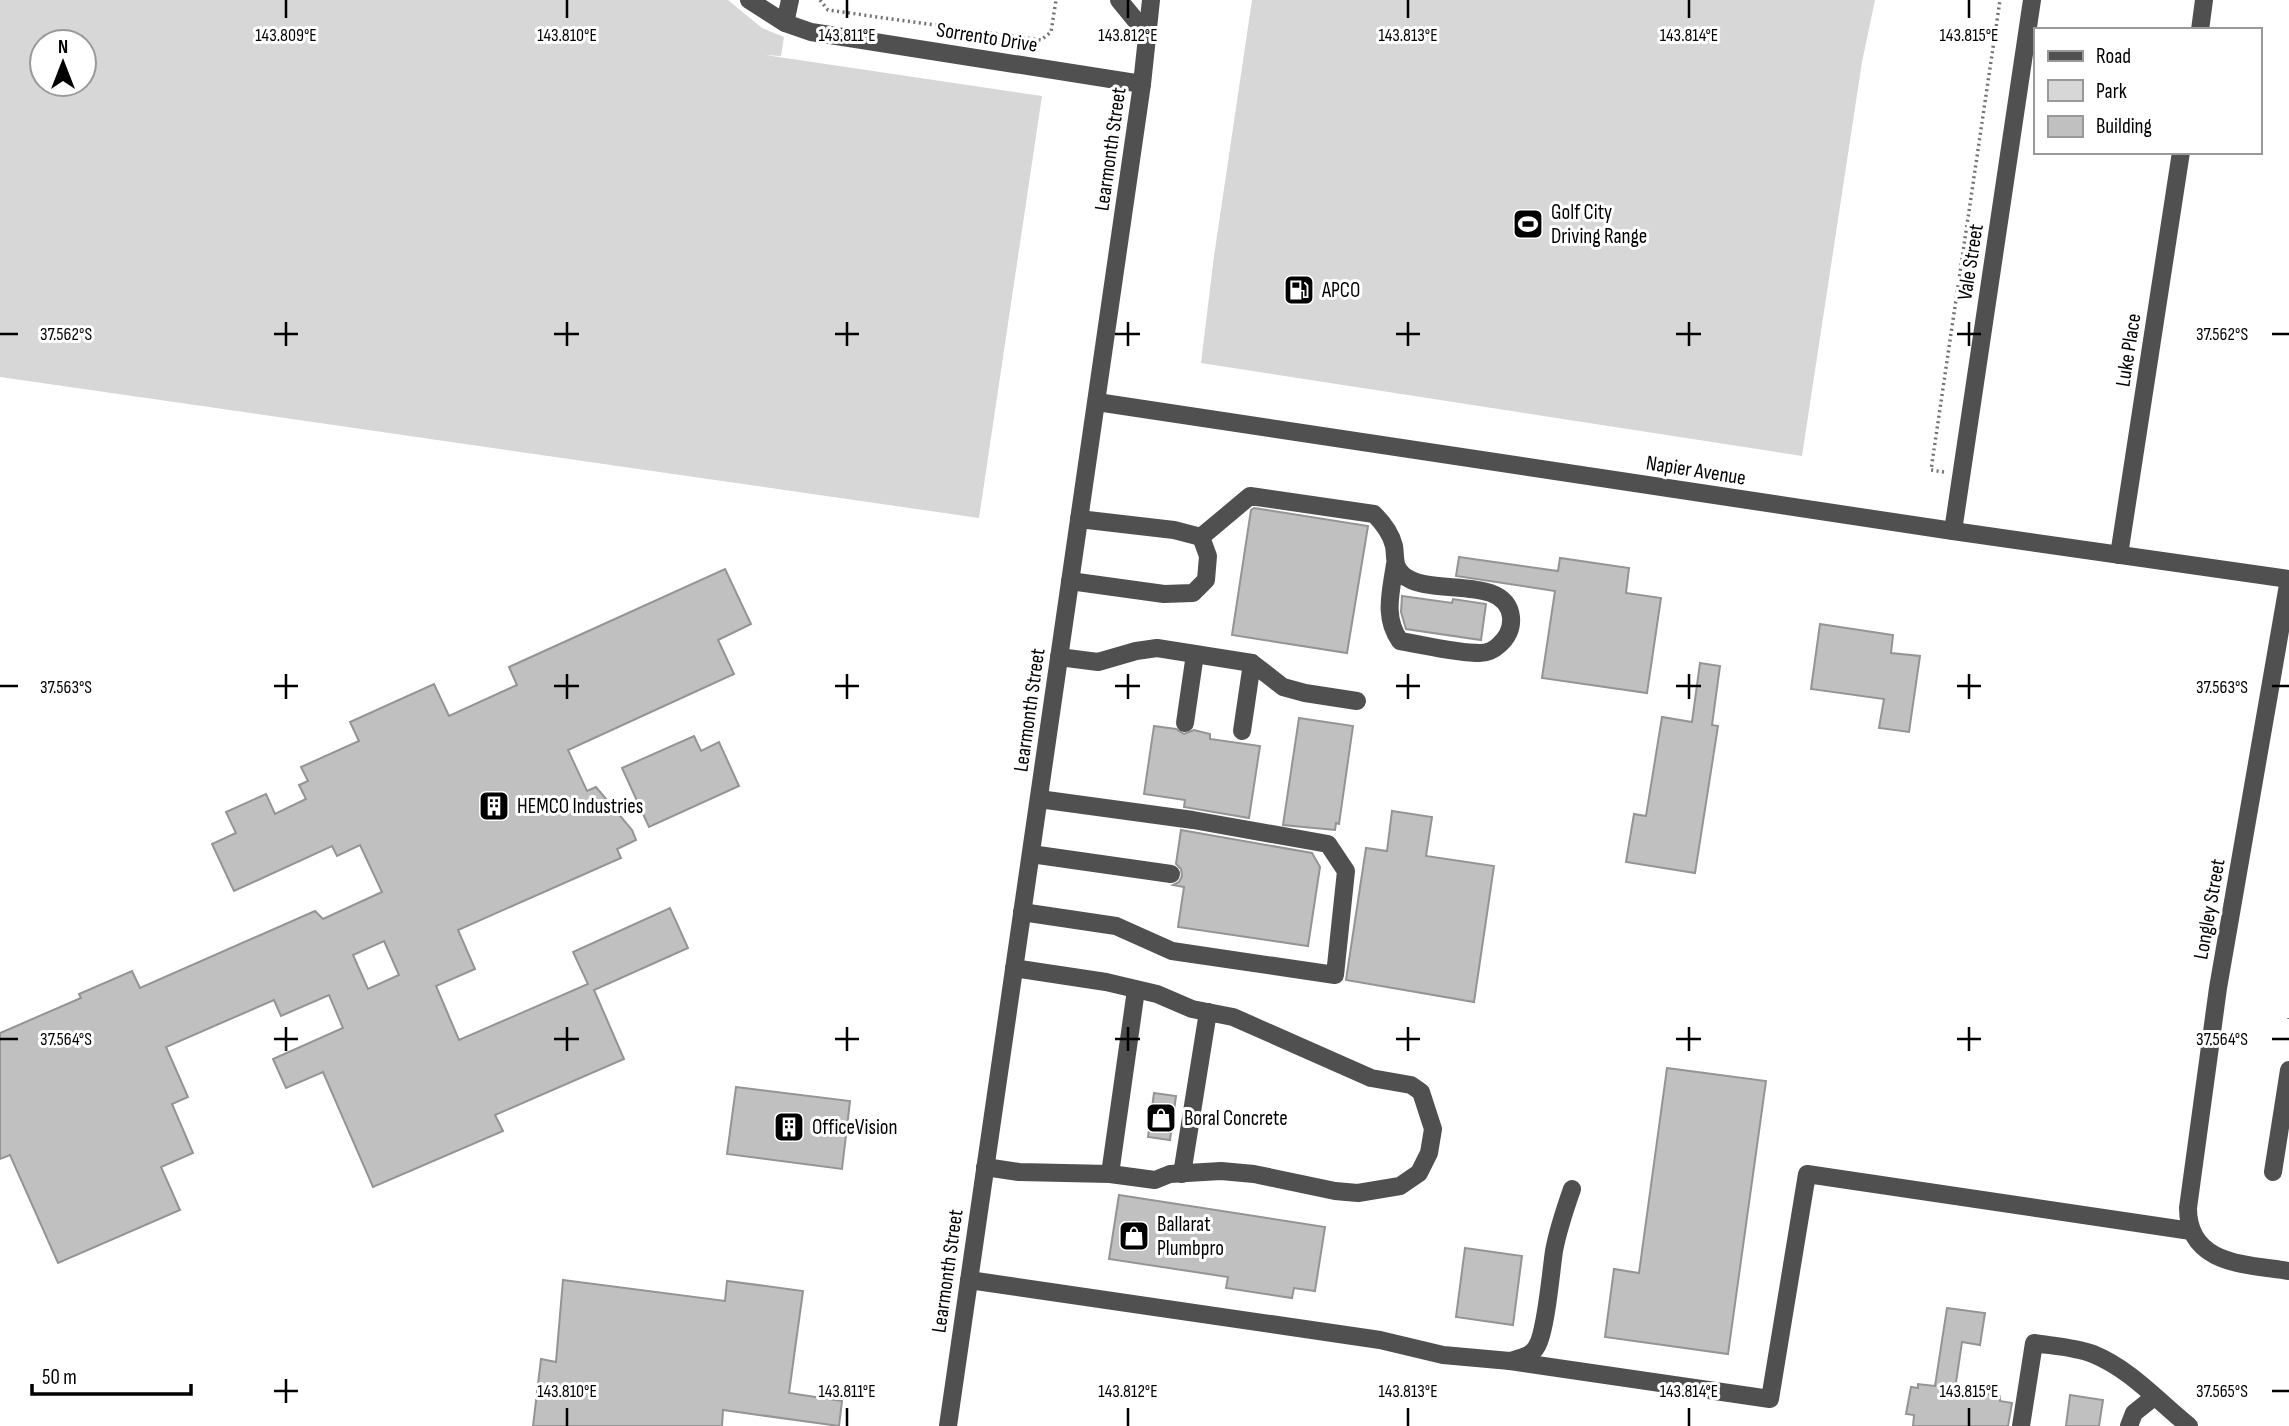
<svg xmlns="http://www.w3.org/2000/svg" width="2289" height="1426" font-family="'Sofia Sans Condensed',sans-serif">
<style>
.green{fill:#d7d7d7;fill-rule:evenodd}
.building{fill:#c0c0c0;stroke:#949494;stroke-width:2;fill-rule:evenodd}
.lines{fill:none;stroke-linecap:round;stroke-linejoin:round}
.path{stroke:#727272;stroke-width:3.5;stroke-dasharray:2 3.5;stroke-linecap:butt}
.minor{stroke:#505050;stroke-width:18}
.ticks{fill:none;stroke:#000;stroke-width:2.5}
.labels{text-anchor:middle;stroke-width:6;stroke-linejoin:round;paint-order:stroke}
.street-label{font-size:21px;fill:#000;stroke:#fff}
.poi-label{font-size:21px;fill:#000;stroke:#fff;text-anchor:start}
.ticks-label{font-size:18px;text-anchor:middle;fill:#000;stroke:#fff;stroke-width:6;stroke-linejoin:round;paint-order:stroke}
</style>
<rect width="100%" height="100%" fill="#fff"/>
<g class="green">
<path d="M0 0H728L762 28 784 37 781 56 765 55 1042 96 979 518 0 377ZM84 42V84H42V42Z"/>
<polygon points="1252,0 1875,0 1862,62 1802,456 1201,363 1214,256"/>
</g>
<g class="building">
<polygon points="1254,508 1368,526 1347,653 1232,635 1251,510"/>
<polygon points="1459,557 1558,571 1560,558 1629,568 1626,593 1661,598 1647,693 1542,678 1555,591 1456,576"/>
<path d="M725 569 751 624 718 640 734 674 568 750 587 791 596 787 632 830 636 840 617 849 621 858 458 930 475 969 436 986 459 1040 588 984 573 952 670 908 688 948 594 990 624 1059 495 1115 503 1131 373 1187 323 1072 286 1088 273 1059 343 1028 329 995 281 1016 274 1000 166 1047 188 1097 172 1104 193 1153 161 1167 180 1210 58 1263 10 1155 0 1159V1033L81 998 79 994 132 971 140 988 315 911 323 919 382 892 360 845 337 856 332 846 234 891 212 844 236 833 226 812 266 794 275 814 306 799 299 785 308 781 301 767 359 741 350 722 434 684 449 716 517 685 509 667ZM384 941 399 975 368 989 353 955Z"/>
<polygon points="1402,596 1452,603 1453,599 1486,604 1481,640 1406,629 1401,612"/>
<polygon points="1820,624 1893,635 1891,653 1920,656 1909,732 1879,728 1884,699 1811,689"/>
<polygon points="1700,663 1720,666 1712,725 1718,726 1695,873 1626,862 1634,814 1646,816 1662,717 1692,722"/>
<polygon points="1299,718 1353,726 1339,824 1336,823 1335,830 1283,825"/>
<polygon points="1154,726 1176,729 1184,734 1194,730 1210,734 1210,739 1260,746 1249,818 1184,807 1185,800 1144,794"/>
<polygon points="694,736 701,751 719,742 739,786 649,827 622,768"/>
<polygon points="1392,811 1432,817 1426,856 1494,866 1474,1002 1346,980 1366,848 1387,851"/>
<polygon points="1181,830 1312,853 1320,867 1308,946 1178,927 1184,887 1173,885 1179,882 1182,876 1181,869 1176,864"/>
<polygon points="1667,1068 1766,1081 1728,1354 1605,1337 1614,1269 1639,1273"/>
<polygon points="736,1087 850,1101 842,1169 727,1154"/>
<polygon points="1154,1093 1176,1096 1170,1140 1148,1137"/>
<polygon points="1119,1195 1325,1227 1315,1291 1294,1288 1292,1298 1226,1288 1228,1277 1109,1259"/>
<polygon points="1465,1248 1522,1256 1513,1325 1456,1317"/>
<polygon points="563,1280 725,1301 727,1281 803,1291 789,1393 842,1401 839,1426 723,1410 722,1426 533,1426 541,1359 556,1362"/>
<polygon points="1947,1308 1985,1313 1980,1345 1962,1342 1955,1389 2000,1396 2000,1401 2012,1403 2008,1426 1913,1426 1914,1415 1906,1414 1911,1387 1918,1388 1918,1384 1935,1386"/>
<polygon points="2070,1395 2103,1400 2099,1426 2066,1426"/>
</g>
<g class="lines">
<g class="path">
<polyline points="820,0 828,10 1041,40 1051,32 1056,0"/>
<polyline points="1944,472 1931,470 2000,0"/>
<polyline points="2289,1019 2289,1018"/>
</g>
<g class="minor">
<polyline points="749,0 785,23 811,32 1142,84"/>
<polyline points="1119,0 1146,33"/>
<polyline points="785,23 790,0"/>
<polyline points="2200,30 2204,0"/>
<polyline points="1097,402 1953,531 2289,579"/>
<polyline points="1953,531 2032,0"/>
<path d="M1201 537 1250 496 1374 514C1383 523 1391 533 1394 546 1396 558 1393 566 1403 575 1429 598 1506 573 1511 617 1512 628 1507 638 1499 645 1494 650 1486 653 1480 653 1454 653 1425 645 1400 641 1383 617 1391 592 1395 564"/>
<polyline points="2119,555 2181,152"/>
<path d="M2289 579 2218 988 2188 1208C2188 1265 2245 1264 2289 1271"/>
<polyline points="1070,581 1164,594 1193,593 1206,580 1208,556 1201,537 1174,530 1079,519"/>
<polyline points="1059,657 1098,662 1136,651 1157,648 1252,663 1283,687 1305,693 1357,701"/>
<polyline points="1185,723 1195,654"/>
<polyline points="1242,731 1252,663"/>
<polyline points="1031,854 1171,874"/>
<polyline points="1022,912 1116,926 1172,951 1335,975 1346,871 1328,844 1193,820 1039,799"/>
<polyline points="985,1167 1019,1172 1110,1174 1155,1180 1170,1174 1221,1171 1254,1174 1335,1191 1358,1193 1400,1186 1419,1173 1429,1153 1433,1129 1421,1092 1411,1085 1371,1078 1233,1017 1192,1009 1157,994 1106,982 1014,968"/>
<polyline points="2273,1172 2289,1070"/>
<polyline points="1110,1174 1136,990"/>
<polyline points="1182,1174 1208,1012"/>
<polyline points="969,1280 1380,1340 1443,1355 1510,1361 1770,1399 1807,1174 2191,1231"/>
<path d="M1510 1361C1520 1358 1532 1356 1537 1346 1546 1331 1551 1271 1554 1251 1558 1229 1565 1209 1572 1189"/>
<polyline points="948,1426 1142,84 1151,0"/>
<path d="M2021 1426 2034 1343C2053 1346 2075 1347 2093 1354 2130 1369 2158 1401 2189 1426"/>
<polyline points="2129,1426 2134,1413 2154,1397"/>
</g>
</g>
<path class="ticks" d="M286 0V18M567 0V18M847 0V18M1128 0V18M1408 0V18M1689 0V18M1969 0V18M286 322V346M567 322V346M847 322V346M1128 322V346M1408 322V346M1689 322V346M1969 322V346M0 334H18M274 334H298M554 334H579M835 334H859M1115 334H1140M1396 334H1420M1676 334H1701M1957 334H1981M2272 334H2289M286 674V699M567 674V699M847 674V699M1128 674V699M1408 674V699M1689 674V699M1969 674V699M0 686H18M274 686H298M554 686H579M835 686H859M1115 686H1140M1396 686H1420M1676 686H1701M1957 686H1981M2272 686H2289M286 1027V1051M567 1027V1051M847 1027V1051M1128 1027V1051M1408 1027V1051M1689 1027V1051M1969 1027V1051M0 1039H18M274 1039H298M554 1039H579M835 1039H859M1115 1039H1140M1396 1039H1420M1676 1039H1701M1957 1039H1981M2272 1039H2289M286 1379V1403M274 1391H298M2272 1391H2289M567 1408V1426M847 1408V1426M1128 1408V1426M1408 1408V1426M1689 1408V1426M1969 1408V1426"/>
<defs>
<g id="stadium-square" transform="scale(1.575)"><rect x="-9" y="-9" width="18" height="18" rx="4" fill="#000" stroke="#fff"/><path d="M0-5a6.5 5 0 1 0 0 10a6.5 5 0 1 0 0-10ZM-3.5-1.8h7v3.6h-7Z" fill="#fff"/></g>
<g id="fuel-square" transform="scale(1.575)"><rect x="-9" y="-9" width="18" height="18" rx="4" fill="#000" stroke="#fff"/><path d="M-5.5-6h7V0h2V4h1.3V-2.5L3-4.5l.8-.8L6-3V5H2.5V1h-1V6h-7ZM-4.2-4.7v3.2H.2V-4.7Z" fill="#fff"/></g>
<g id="building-square" transform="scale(1.575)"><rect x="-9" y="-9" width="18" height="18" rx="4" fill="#000" stroke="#fff"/><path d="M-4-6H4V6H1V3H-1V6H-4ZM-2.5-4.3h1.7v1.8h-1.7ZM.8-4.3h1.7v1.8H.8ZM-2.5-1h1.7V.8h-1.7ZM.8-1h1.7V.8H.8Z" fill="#fff"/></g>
<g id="shop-square" transform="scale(1.575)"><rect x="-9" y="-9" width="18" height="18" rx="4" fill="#000" stroke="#fff"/><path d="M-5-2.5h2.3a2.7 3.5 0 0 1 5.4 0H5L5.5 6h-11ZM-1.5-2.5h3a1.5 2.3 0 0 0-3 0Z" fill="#fff"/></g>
</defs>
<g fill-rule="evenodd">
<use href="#stadium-square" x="1528" y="224"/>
<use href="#fuel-square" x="1299" y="290"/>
<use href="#building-square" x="494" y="806"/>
<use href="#shop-square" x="1161" y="1118"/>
<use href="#building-square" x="789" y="1127"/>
<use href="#shop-square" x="1134" y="1236"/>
</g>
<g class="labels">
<g class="street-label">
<text transform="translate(987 37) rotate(9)" y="7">Sorrento Drive</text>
<text transform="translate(1110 149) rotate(-82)" y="7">Learmonth Street</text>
<text transform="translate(1970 262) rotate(-81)" y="7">Vale Street</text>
<text transform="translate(2128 350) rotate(-81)" y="7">Luke Place</text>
<text transform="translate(1696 470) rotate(9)" y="7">Napier Avenue</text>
<text transform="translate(1029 710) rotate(-82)" y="7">Learmonth Street</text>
<text transform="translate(2209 909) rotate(-80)" y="7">Longley Street</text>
<text transform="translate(947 1271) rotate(-82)" y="7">Learmonth Street</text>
</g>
<g class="poi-label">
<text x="1551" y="219">Golf City<tspan x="1551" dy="24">Driving Range</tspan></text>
<text x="1322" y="297">APCO</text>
<text x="517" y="813">HEMCO Industries</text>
<text x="1184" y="1125">Boral Concrete</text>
<text x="812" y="1134">OfficeVision</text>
<text x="1157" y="1231">Ballarat<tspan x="1157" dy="24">Plumbpro</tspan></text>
</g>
</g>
<g class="ticks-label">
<text x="286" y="41">143.809°E</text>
<text x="567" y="41">143.810°E</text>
<text x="847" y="41">143.811°E</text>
<text x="1128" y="41">143.812°E</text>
<text x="1408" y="41">143.813°E</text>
<text x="1689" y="41">143.814°E</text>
<text x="1969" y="41">143.815°E</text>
<text x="66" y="340">37.562°S</text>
<text x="2222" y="340">37.562°S</text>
<text x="66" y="693">37.563°S</text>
<text x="2222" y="693">37.563°S</text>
<text x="66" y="1045">37.564°S</text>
<text x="2222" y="1045">37.564°S</text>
<text x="567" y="1397">143.810°E</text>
<text x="847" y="1397">143.811°E</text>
<text x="1128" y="1397">143.812°E</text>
<text x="1408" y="1397">143.813°E</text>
<text x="1689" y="1397">143.814°E</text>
<text x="1969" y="1397">143.815°E</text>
<text x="2222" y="1397">37.565°S</text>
</g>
<rect x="2034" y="28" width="228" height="126" fill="#ffffff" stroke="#999999" stroke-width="2"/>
<rect x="2048" y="51" width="35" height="10" fill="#505050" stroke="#999999" stroke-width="2"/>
<text x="2096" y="63" font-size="21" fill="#000000">Road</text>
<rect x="2048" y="80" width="35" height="21" fill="#d7d7d7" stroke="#999999" stroke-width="2"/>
<text x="2096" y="98" font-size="21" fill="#000000">Park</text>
<rect x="2048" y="116" width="35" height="21" fill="#c0c0c0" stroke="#999999" stroke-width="2"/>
<text x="2096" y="133" font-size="21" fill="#000000">Building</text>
<g transform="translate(63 63)"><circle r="33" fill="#ffffff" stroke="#999999" stroke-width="2"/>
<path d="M0-5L12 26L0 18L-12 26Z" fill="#000000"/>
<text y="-10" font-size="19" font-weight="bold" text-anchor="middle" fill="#000000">N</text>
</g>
<path d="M32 1384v10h159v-10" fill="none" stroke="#000000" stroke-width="3.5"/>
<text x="42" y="1384" font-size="21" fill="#000000" stroke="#ffffff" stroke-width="5" paint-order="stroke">50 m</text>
</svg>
